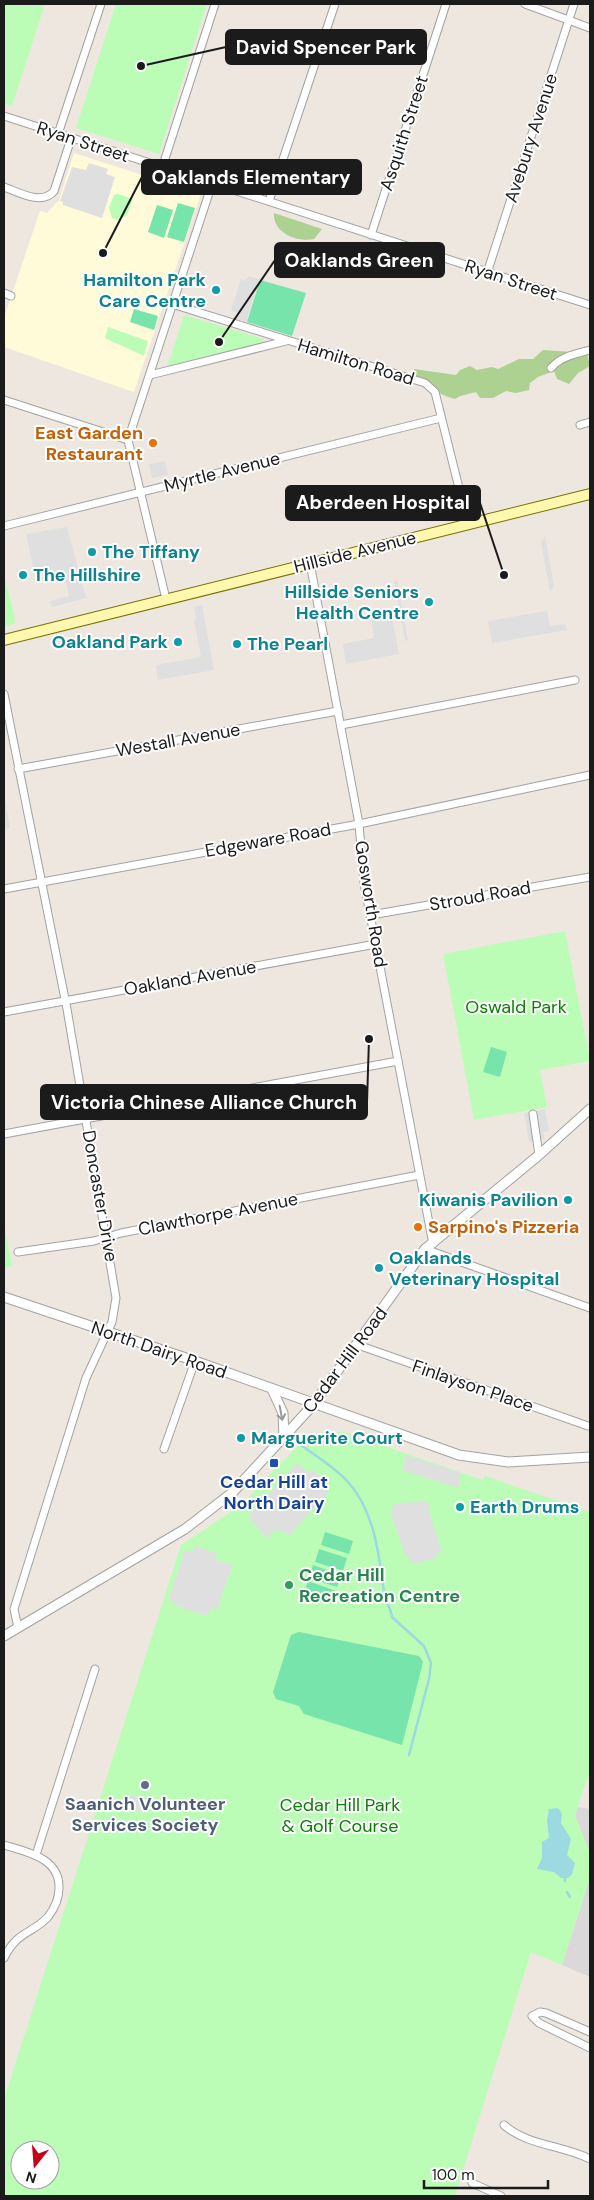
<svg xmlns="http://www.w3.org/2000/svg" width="594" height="2200" font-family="'DM Sans',sans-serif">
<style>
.residential{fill:#dad8d8}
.education{fill:#fffad8}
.forest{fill:#acd191}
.park{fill:#bbfdb7;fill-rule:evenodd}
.pitch{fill:#76e4ab}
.parking{fill:#dfdfdf}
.water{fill:#9cd9e0}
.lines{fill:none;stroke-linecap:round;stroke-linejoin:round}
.stream{stroke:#9cd9e0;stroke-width:2.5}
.minor-casing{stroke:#a2a2a2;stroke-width:9}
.tertiary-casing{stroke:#a2a2a2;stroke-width:11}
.secondary-casing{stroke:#757200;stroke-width:12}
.minor{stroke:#fff;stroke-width:7}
.tertiary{stroke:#fff;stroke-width:9}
.secondary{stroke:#fef8ae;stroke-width:10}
.oneway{stroke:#989898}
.culture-dot{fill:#0f9aa8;stroke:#fff;stroke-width:2}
.food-dot{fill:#e8710a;stroke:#fff;stroke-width:2}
.transit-dot{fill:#1a4fb4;stroke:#fff;stroke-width:2}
.leisure-dot{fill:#2e9e5b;stroke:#fff;stroke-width:2}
.service-dot{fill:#5c6f8a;stroke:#fff;stroke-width:2}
.labels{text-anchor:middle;stroke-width:4;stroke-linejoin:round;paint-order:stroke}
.street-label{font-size:18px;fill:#1b1b1b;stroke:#fff}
.culture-label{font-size:18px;font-weight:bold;fill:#0d838f;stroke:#fff;text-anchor:start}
.food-label{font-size:18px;font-weight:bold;fill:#c56008;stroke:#fff;text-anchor:end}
.park-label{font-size:18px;fill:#098003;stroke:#fff}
.transit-label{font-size:18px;font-weight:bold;fill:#164399;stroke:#fff}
.leisure-label{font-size:18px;font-weight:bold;fill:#27864d;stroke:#fff;text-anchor:start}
.service-label{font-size:18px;font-weight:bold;fill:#4e5e75;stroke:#fff}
.leader{fill:none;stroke:#1b1b1b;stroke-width:2}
.callout-dot{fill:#1b1b1b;stroke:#fff;stroke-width:2}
.callout{fill:#1b1b1b;stroke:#1b1b1b;stroke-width:2}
.callout-label{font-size:19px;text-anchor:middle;font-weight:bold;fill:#fff}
</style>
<rect width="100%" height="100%" fill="#eee7e0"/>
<g class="residential">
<polygon points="578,1807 590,1809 590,1854 575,1815"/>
<polygon points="590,1878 590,1977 562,1965"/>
</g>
<polygon class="education" points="74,153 201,194 134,392 4,347 4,318 40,211 47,213 59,200"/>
<g class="forest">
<path d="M274 213 322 229 314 239C297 243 272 232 274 213Z"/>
<path d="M543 350 587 353 590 366 578 373 569 384 557 379 554 371 538 377 530 383 529 390 516 393 506 391 493 398H480L476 392 460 396 455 399C438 395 429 385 411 378L414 369 456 375 460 370 470 366 477 370 492 367 498 369 519 359H533Z"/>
</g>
<g class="park">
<polygon points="4,4 45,4 12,106 4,103"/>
<polygon points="116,4 207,4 159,154 76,128"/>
<polygon points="118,194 133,199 127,215 119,220 112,218 109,208 114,195"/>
<polygon points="184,315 264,339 262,344 167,368"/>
<polygon points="108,327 148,341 144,356 105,338"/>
<polygon points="4,574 16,623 4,626"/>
<polygon points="565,931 590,1061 540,1070 547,1107 474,1120 443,954"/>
<polygon points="4,1224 12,1266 4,1268"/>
<path d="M327 1431 344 1432 483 1480 485 1476 590 1512V1770L575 1815 590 1854V1878L562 1965 531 1952 455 2196H4V2099L181 1545 241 1505 302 1441 315 1434ZM20 2150H50V2180H20Z"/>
</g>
<g class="pitch">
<polygon points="178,203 195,208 184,242 167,237"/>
<polygon points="157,205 173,210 164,238 148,232"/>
<polygon points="260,280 306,293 292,336 247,322"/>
<polygon points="134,309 158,316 154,330 130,322"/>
<polygon points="491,1047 507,1052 500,1077 483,1072"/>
<polygon points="325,1532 353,1541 349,1554 321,1545"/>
<polygon points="319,1549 347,1558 343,1571 315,1562"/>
<polygon points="313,1565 341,1575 337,1587 309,1578"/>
<polygon points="308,1581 336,1591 332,1604 304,1594"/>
<polygon points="299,1632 419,1656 423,1662 402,1745 304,1714 299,1706 276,1699 273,1692 291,1635"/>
</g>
<g class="parking">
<polygon points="89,163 108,169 106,174 115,177 102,218 63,205 63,202 60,201 72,167 86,170"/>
<polygon points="249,276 259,279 246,322 236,319 238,314 231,310 241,279 245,281"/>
<polygon points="165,461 168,475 152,478 149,464"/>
<polygon points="67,527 86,598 52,607 50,601 69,596 64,574 41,580 35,576 26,534"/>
<polygon points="545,536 554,586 550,592 541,542"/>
<polygon points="394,581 397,581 408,640 405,641"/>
<polygon points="202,605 214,670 158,680 156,665 201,657 194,620 196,619 194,607"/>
<polygon points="547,611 550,626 565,624 567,630 492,643 488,621"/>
<polygon points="391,613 399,654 346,664 343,644 374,638 371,617"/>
<polygon points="4,794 10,828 4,829"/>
<polygon points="545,1109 549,1131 543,1132 544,1139 529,1142 524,1113"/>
<polygon points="406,1455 461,1473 458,1488 402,1470"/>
<polygon points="297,1463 308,1473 312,1469 315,1471 329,1485 325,1489 329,1492 289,1535 276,1529 267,1538 248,1517"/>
<polygon points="426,1502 429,1503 429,1512 441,1548 435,1559 416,1563 410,1561 404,1552 391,1514 394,1503"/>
<polygon points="195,1546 217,1553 215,1559 232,1565 217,1610 211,1608 207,1616 174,1605 175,1602 168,1600 185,1550 192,1552"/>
<polygon points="131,1795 143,1800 142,1804 147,1806 144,1813 127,1807"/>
</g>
<polygon class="water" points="557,1808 560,1810 562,1814 561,1823 571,1839 567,1855 575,1863 572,1874 568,1878 561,1878 554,1872 537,1869 542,1858 542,1842 549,1838 547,1821 549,1809"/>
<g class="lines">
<g class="stream">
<path d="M301 1445C317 1457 336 1468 349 1483 375 1513 379 1556 384 1592 385 1601 391 1608 392 1617L424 1646 431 1663 429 1679 409 1755"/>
<polyline points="565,1878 565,1881"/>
<polyline points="567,1892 570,1897"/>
</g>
<g class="minor-casing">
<g id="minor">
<polyline points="525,4 590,28"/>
<polyline points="4,116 590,305"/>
<polyline points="58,134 101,4"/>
<polyline points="162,168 215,4"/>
<path d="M4 187C18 192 42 206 54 191L71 139"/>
<polyline points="269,201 335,4"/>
<polyline points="371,235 446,4"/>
<polyline points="487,273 574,4"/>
<polyline points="4,293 11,296"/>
<polyline points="172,304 425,383 435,392 468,524"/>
<path d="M551 368C561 356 576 354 590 350"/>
<polyline points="150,375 286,341"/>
<polyline points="4,400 128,440"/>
<polyline points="580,425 590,422"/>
<polyline points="4,526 441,418"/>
<polyline points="310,563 359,824 364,883 433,1244"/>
<polyline points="166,599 128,440 212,184"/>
<polyline points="4,694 67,1009 116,1298 112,1322 86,1378 14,1609 18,1628"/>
<polyline points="341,725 575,680"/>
<polyline points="18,769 338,711"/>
<polyline points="4,889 359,824 590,775"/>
<polyline points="371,915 590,877"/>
<polyline points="4,1012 376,944"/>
<polyline points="533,1114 539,1155"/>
<polyline points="4,1134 398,1061"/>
<polyline points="425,1249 590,1308"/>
<polyline points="18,1252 94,1241 121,1233 419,1175"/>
<polyline points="358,1345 588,1426"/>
<polyline points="164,1449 195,1361"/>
<path d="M4 1845C27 1852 60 1858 59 1888 59 1898 54 1909 48 1917 32 1934 17 1931 4 1958"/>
<polyline points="36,1855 95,1669"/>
<polyline points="590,2032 546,2013 540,2012 532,2016 539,2023 590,2048"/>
<path d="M504 2125C528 2146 562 2145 590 2159"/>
<polyline points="472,2183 501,2196"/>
</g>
</g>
<g class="tertiary-casing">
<g id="tertiary">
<polyline points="4,1297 195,1361 459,1455 508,1462 590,1457"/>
<polyline points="272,1389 283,1413 284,1438"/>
<polyline points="4,1636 185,1529 233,1492 313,1405 425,1249 539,1155 590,1109"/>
</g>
</g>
<g class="secondary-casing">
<polyline id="secondary" points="4,640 590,494"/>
</g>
<use href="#minor" class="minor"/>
<use href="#tertiary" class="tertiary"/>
<use href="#secondary" class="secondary"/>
</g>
<defs><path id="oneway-shaft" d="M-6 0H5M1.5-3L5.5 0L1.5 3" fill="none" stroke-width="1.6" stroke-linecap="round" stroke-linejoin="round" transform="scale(1.25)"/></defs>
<use class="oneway" href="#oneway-shaft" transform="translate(281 1413) rotate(79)"/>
<g class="culture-dot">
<circle cx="216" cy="290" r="5"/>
<circle cx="92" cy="552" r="5"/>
<circle cx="23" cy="575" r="5"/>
<circle cx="429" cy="602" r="5"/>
<circle cx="178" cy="642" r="5"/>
<circle cx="237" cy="644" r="5"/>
<circle cx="568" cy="1200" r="5"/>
<circle cx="379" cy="1268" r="5"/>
<circle cx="241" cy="1438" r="5"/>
<circle cx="460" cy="1507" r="5"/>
</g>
<g class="food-dot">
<circle cx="153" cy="443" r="5"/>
<circle cx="418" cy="1227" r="5"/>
</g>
<rect class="transit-dot" x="269" y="1458" width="10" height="10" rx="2.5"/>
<circle class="leisure-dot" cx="289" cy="1585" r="5"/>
<circle class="service-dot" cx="145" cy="1785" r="5"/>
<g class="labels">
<g class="street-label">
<text transform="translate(404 133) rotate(-72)" y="6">Asquith Street</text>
<text transform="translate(531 138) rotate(-72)" y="6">Avebury Avenue</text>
<text transform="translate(83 142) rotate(18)" y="6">Ryan Street</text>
<text transform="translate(511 280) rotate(18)" y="6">Ryan Street</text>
<text transform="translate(356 362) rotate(17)" y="6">Hamilton Road</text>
<text transform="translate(222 472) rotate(-14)" y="6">Myrtle Avenue</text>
<text transform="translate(355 552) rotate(-14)" y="6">Hillside Avenue</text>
<text transform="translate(178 740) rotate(-10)" y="6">Westall Avenue</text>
<text transform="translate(268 840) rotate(-10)" y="6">Edgeware Road</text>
<text transform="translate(480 896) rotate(-10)" y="6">Stroud Road</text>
<text transform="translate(371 904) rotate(81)" y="6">Gosworth Road</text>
<text transform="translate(190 978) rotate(-10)" y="6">Oakland Avenue</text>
<text transform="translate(100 1196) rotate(80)" y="6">Doncaster Drive</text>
<text transform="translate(218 1214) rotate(-11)" y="6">Clawthorpe Avenue</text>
<text transform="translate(159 1350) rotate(19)" y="6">North Dairy Road</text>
<text transform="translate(345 1360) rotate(-53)" y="6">Cedar Hill Road</text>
<text transform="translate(473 1386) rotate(19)" y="6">Finlayson Place</text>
</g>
<g class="culture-label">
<text x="206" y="286" text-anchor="end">Hamilton Park<tspan x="206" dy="21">Care Centre</tspan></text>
<text x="102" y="558">The Tiffany</text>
<text x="33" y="581">The Hillshire</text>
<text x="419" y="598" text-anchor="end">Hillside Seniors<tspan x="419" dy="21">Health Centre</tspan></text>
<text x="168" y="648" text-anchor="end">Oakland Park</text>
<text x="247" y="650">The Pearl</text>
<text x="558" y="1206" text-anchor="end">Kiwanis Pavilion</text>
<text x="389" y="1264">Oaklands<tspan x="389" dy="21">Veterinary Hospital</tspan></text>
<text x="251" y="1444">Marguerite Court</text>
<text x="470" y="1513">Earth Drums</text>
</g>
<g class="food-label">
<text x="143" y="439">East Garden<tspan x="143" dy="21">Restaurant</tspan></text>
<text x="428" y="1233" text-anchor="start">Sarpino's Pizzeria</text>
</g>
<g class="park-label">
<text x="516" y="1013">Oswald Park</text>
<text x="340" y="1811">Cedar Hill Park<tspan x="340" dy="21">&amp; Golf Course</tspan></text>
</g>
<g class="transit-label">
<text x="274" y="1488">Cedar Hill at<tspan x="274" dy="21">North Dairy</tspan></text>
</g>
<g class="leisure-label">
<text x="299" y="1581">Cedar Hill<tspan x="299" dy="21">Recreation Centre</tspan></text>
</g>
<g class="service-label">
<text x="145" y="1810">Saanich Volunteer<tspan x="145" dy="21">Services Society</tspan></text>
</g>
</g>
<path class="leader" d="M141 66L226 47M103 253L142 177M219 342L275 260M504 575L480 503M369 1039L367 1102"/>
<g class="callout-dot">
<circle cx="141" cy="66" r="5"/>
<circle cx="103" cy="253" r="5"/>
<circle cx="219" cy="342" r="5"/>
<circle cx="504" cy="575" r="5"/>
<circle cx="369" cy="1039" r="5"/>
</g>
<g class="callout">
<rect x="226" y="30" width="200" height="34" rx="5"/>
<rect x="142" y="160" width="219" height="34" rx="5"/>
<rect x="275" y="243" width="169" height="34" rx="5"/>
<rect x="286" y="486" width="194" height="34" rx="5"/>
<rect x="41" y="1085" width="326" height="34" rx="5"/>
</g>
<g class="callout-label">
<text x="326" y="54">David Spencer Park</text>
<text x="251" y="184">Oaklands Elementary</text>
<text x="359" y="267">Oaklands Green</text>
<text x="383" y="509">Aberdeen Hospital</text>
<text x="204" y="1109">Victoria Chinese Alliance Church</text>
</g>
<rect width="594" height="2200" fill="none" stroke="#1b1b1b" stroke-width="10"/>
<g transform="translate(35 2165) rotate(197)"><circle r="24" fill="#ffffff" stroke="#a4a4a4"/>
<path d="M0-4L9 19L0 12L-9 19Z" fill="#c7001a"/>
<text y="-8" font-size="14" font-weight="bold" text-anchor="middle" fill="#1b1b1b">N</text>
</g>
<path d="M424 2180v8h124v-8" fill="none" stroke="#1b1b1b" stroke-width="2.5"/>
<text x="432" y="2180" font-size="15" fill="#1b1b1b" stroke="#ffffff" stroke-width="4" paint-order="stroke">100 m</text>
</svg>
